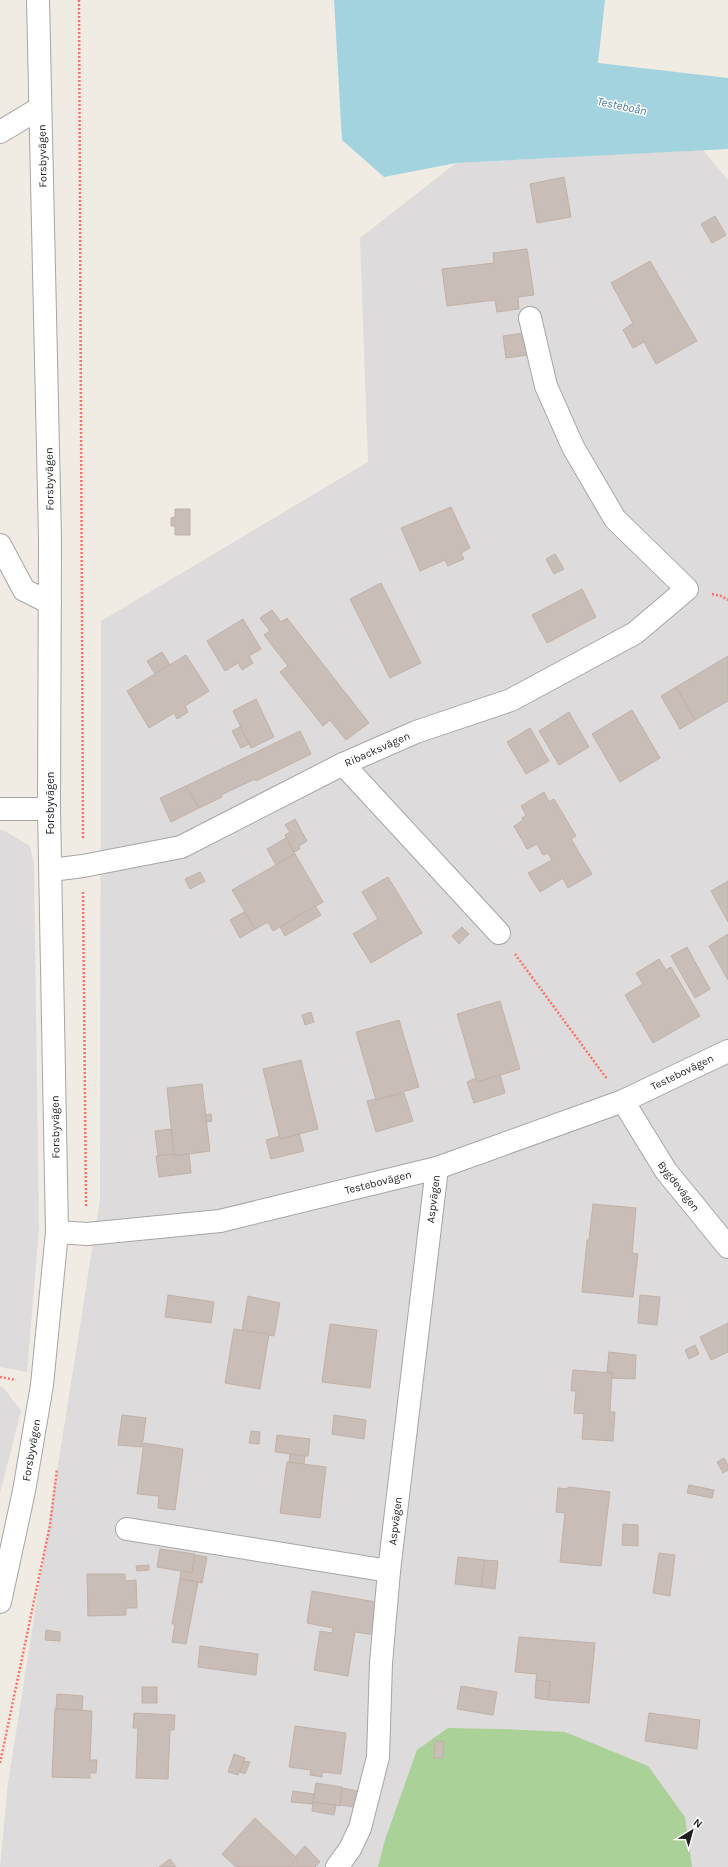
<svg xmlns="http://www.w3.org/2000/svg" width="728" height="1867" font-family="Karla,sans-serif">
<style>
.residential{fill:#dddbdb}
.forest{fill:#aad197}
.water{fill:#a3d3df}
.building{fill:#c8beb7;stroke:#c2b1a6}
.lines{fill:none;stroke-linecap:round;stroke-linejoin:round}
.minor-casing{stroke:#a6a6a6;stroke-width:24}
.path{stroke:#ff7166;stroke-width:2.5;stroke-dasharray:2 2;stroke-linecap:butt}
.minor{stroke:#fff;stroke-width:22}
.labels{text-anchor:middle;stroke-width:3;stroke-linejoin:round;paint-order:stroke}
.street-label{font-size:11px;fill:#1f1f1f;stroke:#fff}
.water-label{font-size:12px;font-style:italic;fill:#447aaa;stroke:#fff}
</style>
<rect width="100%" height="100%" fill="#f0ece4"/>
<g class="residential">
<polygon points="703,150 728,180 728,1867 0,1867 8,1783 100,1199 101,621 368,462 360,238 456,163"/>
<polygon points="0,830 3,830 30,846 34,864 39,1229 27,1372 0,1367"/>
<polygon points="0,1386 3,1387 21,1411 0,1493"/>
</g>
<polygon class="forest" points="448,1728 501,1729 565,1732 648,1766 685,1817 692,1867 378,1867 385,1840 417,1750"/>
<polygon class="water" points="334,0 605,0 598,63 728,78 728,149 456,163 384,177 342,140"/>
<g class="building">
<polygon points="564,177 571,217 537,223 530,184"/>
<polygon points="715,216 726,235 712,243 701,224"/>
<polygon points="527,249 534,295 518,297 519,309 497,312 495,300 447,306 442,269 494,263 493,253"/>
<polygon points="650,261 697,341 656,364 644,342 633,348 623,330 633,323 611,283"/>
<polygon points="531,332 535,354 506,358 503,336"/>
<polygon points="451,507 470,548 461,553 464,559 448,566 445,560 420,571 401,528"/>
<polygon points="175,509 190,509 190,535 175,535 175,526 171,526 171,518 175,517"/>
<polygon points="555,554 564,569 554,574 546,559"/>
<polygon points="381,583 421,663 390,678 350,599"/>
<polygon points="582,589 596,617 547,643 532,615"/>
<polygon points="272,610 281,622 287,618 369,723 346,740 330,720 323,726 280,672 288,666 264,635 270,631 260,618"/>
<polygon points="243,619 261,649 249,656 253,663 242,670 238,663 225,671 207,641"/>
<polygon points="162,652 170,665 155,674 147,661"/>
<polygon points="186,655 209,691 185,706 188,712 177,719 174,713 149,728 127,691"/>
<polygon points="728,656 728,701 695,720 676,687"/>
<polygon points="676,687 695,720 680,729 661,696"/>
<polygon points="256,699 274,737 251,748 233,711"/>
<polygon points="632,710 660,758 620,782 592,734"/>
<polygon points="569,712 589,747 559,765 539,731"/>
<polygon points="240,727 249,744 241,748 232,731"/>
<polygon points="530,728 549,761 526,774 507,742"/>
<polygon points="300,731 311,754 256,781 255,779 221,795 222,797 199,808 186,786"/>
<polygon points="186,786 199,808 171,822 160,798"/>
<polygon points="544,792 549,802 554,799 576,836 571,839 592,874 568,888 563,878 540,892 528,873 552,860 548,853 543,855 537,844 527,849 514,826 523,820 522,818 526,815 521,806"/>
<polygon points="295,819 307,841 299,846 300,849 294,852 285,835 290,832 285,825"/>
<polygon points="286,838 295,854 276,865 267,849"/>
<polygon points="295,854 323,902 273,931 268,922 255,929 232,890"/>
<polygon points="200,872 205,881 190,889 185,879"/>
<polygon points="388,877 422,933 371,963 353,934 378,919 362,892"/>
<polygon points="728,881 728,922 711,891"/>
<polygon points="315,906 321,915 285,936 280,927"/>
<polygon points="244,912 255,929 240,938 230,920"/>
<polygon points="462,927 469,934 459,944 452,936"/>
<polygon points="728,934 728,980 709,946"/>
<polygon points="687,947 710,989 695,998 671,956"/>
<polygon points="659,959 666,970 671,967 700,1016 653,1043 625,995 643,984 636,973"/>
<polygon points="500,1001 520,1069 477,1082 457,1014"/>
<polygon points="311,1012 314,1022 305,1025 302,1015"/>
<polygon points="399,1020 419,1087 376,1100 356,1032"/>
<polygon points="301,1060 318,1129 280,1139 263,1069"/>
<polygon points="500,1075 505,1093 474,1103 467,1082 476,1078 477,1082"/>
<polygon points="202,1084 210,1151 174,1156 167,1088"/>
<polygon points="404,1093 413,1121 376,1132 367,1101 376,1099 376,1100"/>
<polygon points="211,1114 212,1121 206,1122 205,1115"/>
<polygon points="171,1129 174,1154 158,1156 155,1131"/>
<polygon points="299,1134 304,1151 271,1159 266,1140 280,1136 280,1139"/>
<polygon points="174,1154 174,1156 189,1154 191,1173 159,1177 156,1156"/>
<polygon points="593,1204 636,1208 632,1253 638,1254 633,1297 582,1292 587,1240 589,1240"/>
<polygon points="168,1295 214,1302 211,1323 165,1317"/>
<polygon points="640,1295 660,1297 657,1325 638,1323"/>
<polygon points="248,1296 280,1303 274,1336 242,1331"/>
<polygon points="728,1323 728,1352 711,1360 700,1337"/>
<polygon points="330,1324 377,1330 370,1388 322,1382"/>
<polygon points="234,1329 269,1334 260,1389 225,1383"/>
<polygon points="695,1345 699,1354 689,1359 685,1350"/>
<polygon points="609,1352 636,1355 635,1379 612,1378 612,1373 607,1372"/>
<polygon points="573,1370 612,1373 610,1412 615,1412 613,1441 582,1439 584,1414 574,1413 576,1391 571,1391"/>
<polygon points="122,1415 146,1418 142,1447 118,1445"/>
<polygon points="334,1415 366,1420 364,1439 332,1434"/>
<polygon points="251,1431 260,1432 259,1444 249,1443"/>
<polygon points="277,1435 310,1439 308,1456 275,1452"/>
<polygon points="144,1443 183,1449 175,1510 158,1508 159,1496 137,1494"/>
<polygon points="290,1454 305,1456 304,1464 289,1462"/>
<polygon points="724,1458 728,1465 728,1470 723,1473 717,1462"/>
<polygon points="287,1462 326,1467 320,1518 280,1513"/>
<polygon points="689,1485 714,1490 712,1498 687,1493"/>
<polygon points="568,1487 610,1492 601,1566 560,1562 565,1513 556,1512 558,1488 568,1489"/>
<polygon points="623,1524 638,1525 638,1546 622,1545"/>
<polygon points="160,1549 195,1554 192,1573 157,1567"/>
<polygon points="659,1553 675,1555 670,1596 653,1593"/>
<polygon points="195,1555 207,1557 202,1583 180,1579 181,1571 192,1573"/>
<polygon points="458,1557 485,1560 481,1587 455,1584"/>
<polygon points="485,1560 498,1561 495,1589 481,1587"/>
<polygon points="149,1565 149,1570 137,1571 136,1566"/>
<polygon points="87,1574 125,1574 125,1581 136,1580 137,1608 126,1608 126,1615 88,1616"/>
<polygon points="180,1579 198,1582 186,1644 172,1642 175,1624 172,1624"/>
<polygon points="312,1591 382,1603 376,1635 355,1632 348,1676 314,1670 320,1631 332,1633 333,1628 307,1623"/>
<polygon points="46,1630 60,1632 60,1641 45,1640"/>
<polygon points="519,1637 595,1643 589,1703 548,1700 550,1682 536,1680 537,1674 515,1672"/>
<polygon points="200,1646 258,1654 256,1675 198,1667"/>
<polygon points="536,1680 550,1682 548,1700 535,1698"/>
<polygon points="461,1686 497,1692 493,1715 457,1709"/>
<rect x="142" y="1687" width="15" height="16"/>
<polygon points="57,1694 83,1696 82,1710 56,1709"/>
<polygon points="55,1709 92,1711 90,1760 97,1760 96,1773 90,1773 90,1778 52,1777"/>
<polygon points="134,1713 175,1715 174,1730 170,1730 168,1779 136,1778 138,1728 133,1728"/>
<polygon points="649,1713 700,1720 697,1749 645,1741"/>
<polygon points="295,1726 346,1733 341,1774 322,1772 322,1777 310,1775 311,1770 289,1767"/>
<polygon points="435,1741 444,1742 443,1758 434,1758"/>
<polygon points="234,1754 245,1758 238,1775 228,1772"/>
<polygon points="244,1761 250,1762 245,1774 240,1772"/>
<polygon points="316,1783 342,1787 340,1806 313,1802"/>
<polygon points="342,1788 363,1792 361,1808 340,1805"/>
<polygon points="293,1791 314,1794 313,1804 291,1802"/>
<polygon points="313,1802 336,1805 334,1815 312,1811"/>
<polygon points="255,1818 297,1858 289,1867 236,1867 222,1854"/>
<polygon points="305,1846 320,1862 315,1867 289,1867 297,1858 295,1857"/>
<polygon points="170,1859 176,1867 159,1867"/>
</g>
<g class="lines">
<g class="minor-casing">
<g id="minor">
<polyline points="0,132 40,108"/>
<polyline points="0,545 24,590 50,603"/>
<polyline points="343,764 499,933"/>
<polyline points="0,809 49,809"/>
<polyline points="51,870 83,866 181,847 343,764 416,732 511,700 635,633 687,589 615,519 573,447 546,386 530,318"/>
<polyline points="623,1101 666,1171 728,1247"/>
<polyline points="57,1232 87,1234 220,1221 437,1168 623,1101 728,1051"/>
<polyline points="127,1529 389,1571"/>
<polyline points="0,1602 24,1491 42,1385 57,1232 49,809 50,539 38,0"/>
<polyline points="337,1867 350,1849 360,1828 378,1757 381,1663 389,1571 437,1168"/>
</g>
</g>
<g class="path">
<polyline points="79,0 83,839"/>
<polyline points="712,594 721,596 728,600"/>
<polyline points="83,892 86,1207"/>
<polyline points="515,954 607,1079"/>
<polyline points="0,1377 16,1380"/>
<polyline points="0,1763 50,1525 57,1469"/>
</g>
<use href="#minor" class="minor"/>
</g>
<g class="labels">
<g class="street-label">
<text transform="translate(42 156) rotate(-91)" y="4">Forsbyvägen</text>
<text transform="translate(49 479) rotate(-91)" y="4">Forsbyvägen</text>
<text transform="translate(377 749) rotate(-24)" y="4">Ribacksvägen</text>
<text transform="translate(50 803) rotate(-90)" y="4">Forsbyvägen</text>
<text transform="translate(682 1072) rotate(-26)" y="4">Testebovägen</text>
<text transform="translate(55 1127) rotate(-91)" y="4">Forsbyvägen</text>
<text transform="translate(378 1182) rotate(-14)" y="4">Testebovägen</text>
<text transform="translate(679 1186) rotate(52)" y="4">Bygdevägen</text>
<text transform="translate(433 1199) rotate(-83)" y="4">Aspvägen</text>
<text transform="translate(31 1450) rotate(-80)" y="4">Forsbyvägen</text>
<text transform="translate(395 1521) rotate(-83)" y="4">Aspvägen</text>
</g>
<g class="water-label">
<text transform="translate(622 106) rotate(12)" y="4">Testeboån</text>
</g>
</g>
<g transform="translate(692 1831) rotate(37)" stroke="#ffffff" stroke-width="3" paint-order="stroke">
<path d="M0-3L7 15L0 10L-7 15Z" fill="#1f1f1f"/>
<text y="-6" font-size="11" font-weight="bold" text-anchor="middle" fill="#1f1f1f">N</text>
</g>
</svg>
